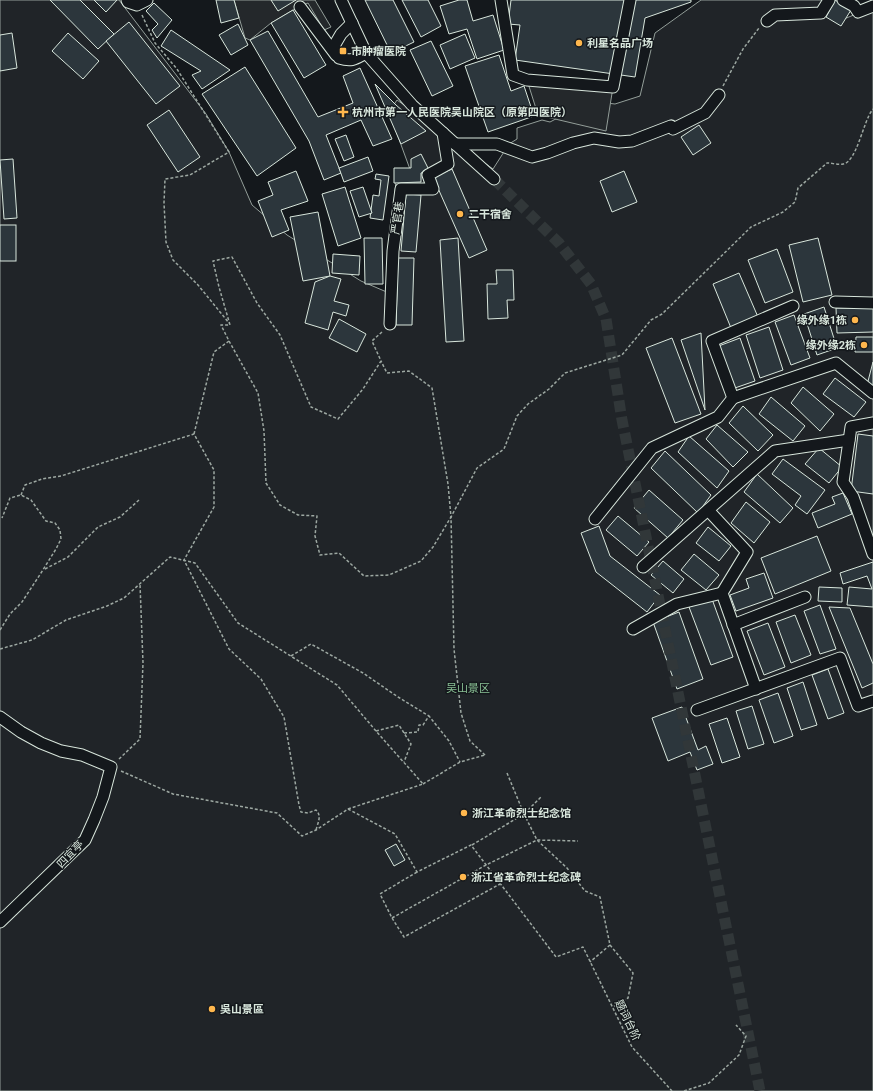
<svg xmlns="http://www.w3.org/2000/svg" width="873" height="1091" font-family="Roboto,'Noto Sans SC',sans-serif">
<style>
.green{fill:#202428;stroke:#939e99}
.parking{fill:#24282b;stroke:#939e99}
.building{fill:#2c363c;stroke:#d8e6dc}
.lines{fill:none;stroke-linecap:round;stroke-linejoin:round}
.minor-tunnel{stroke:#313739;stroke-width:11;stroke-dasharray:11 5.5;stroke-linecap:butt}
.minor-casing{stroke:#d8e6dc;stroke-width:13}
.path{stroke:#9da8a2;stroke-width:1.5;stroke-dasharray:3 2;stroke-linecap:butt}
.minor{stroke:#14181c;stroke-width:11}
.poi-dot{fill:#ffb74d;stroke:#14181c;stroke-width:1.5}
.labels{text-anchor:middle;stroke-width:3;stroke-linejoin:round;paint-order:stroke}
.poi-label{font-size:11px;font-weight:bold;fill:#d8e6dc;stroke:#14181c;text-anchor:start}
.street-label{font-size:11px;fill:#d8e6dc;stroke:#14181c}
.park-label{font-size:11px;fill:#8ac095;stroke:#14181c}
</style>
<rect width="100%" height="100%" fill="#14181c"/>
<polygon class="green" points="0,0 119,0 206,114 229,152 252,205 287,235 361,281 389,293 396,178 411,172 389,112 397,100 493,169 509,144 517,139 517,128 542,120 550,122 590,101 615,104 640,96 655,33 701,0 835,0 844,19 873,7 873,1091 0,1091"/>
<g class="parking">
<polygon points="234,0 315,0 331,27 324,30 308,3 293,10 271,23 250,40 245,38"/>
<polygon points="527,80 613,87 606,131 538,115"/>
</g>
<g class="building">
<polygon points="50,0 80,0 114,34 98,49"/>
<polygon points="94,0 117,0 106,12"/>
<polygon points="216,0 234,0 239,18 221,23"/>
<polygon points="271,0 296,0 278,11"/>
<polygon points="365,0 393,0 414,42 391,53"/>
<polygon points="402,0 428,0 441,26 421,37"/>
<polygon points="459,0 467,0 473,21 493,15 504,50 477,59 467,29 449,34 440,6"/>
<polygon points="511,0 691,0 691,2 645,18 635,77 515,60 520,25 508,24"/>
<polygon points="835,0 851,10 841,26 826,17"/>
<polygon points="154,3 172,20 157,38 152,30 158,24 146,11"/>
<polygon points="293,10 326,65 304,78 271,23"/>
<polygon points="129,22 180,86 156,104 106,41"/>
<polygon points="238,24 248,45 231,55 219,35"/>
<polygon points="171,30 230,70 202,89 192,75 201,71 161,46"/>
<polygon points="268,31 318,117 353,103 343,76 360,68 392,139 373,146 361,120 326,135 341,173 324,180 309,141 250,40"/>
<polygon points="12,33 17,68 0,71 0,35"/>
<polygon points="68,33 99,61 83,79 52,51"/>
<polygon points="465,34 475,58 450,69 440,45"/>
<polygon points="431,41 453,86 432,96 410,50"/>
<polygon points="499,55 511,91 524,86 534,116 488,132 465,66"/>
<polygon points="245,67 296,148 257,176 202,94"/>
<polygon points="375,84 396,105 426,131 401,144"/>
<polygon points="169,110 200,157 178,172 147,125"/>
<polygon points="699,125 711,143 693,155 681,137"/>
<polygon points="346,135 354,157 344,161 335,139"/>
<polygon points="421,154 429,170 421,173 421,182 394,183 394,168 411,168 411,159"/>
<polygon points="368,157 373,171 344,182 339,168"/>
<polygon points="13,159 17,218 4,219 0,160"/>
<polygon points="452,169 487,250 469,258 433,177"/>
<polygon points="296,171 308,201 281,210 289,230 272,237 258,201 273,195 268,182"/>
<polygon points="624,171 637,202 612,212 600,181"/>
<polygon points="376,174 389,176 383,220 370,218 373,195 379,196 381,180 375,179"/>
<polygon points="345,187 361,238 338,246 322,194"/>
<polygon points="363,187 372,213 359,217 350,191"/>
<polygon points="406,194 421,195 416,252 401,251"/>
<polygon points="318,212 330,276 303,281 290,217"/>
<rect x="0" y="225" width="16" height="36"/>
<polygon points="364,238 382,238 383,284 365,284"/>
<polygon points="458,238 464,341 446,342 440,240"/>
<polygon points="818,238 832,295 803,302 789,245"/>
<polygon points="777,249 793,292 765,303 748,260"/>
<polygon points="333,254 360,256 359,275 332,273"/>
<polygon points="398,258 414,258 412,325 396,325"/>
<polygon points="496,270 513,270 514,300 507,300 508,318 488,319 487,284 497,284"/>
<polygon points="739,273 758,317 731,328 713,284"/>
<polygon points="330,276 341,279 334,301 349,305 346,316 333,312 328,330 305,323 315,282"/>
<polygon points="824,307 837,348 817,355 804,314"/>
<polygon points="836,308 873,308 873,332 837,333"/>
<polygon points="794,315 810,358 791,365 775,322"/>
<polygon points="339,319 366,334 357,352 329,338"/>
<polygon points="769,327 783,370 760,378 746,335"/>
<polygon points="701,333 705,410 681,340"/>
<polygon points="856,337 873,337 873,352 855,352"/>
<polygon points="672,338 701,414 675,423 646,348"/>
<polygon points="740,338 755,381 732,389 716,347"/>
<polygon points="873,362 873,386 867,385"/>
<polygon points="835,378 866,402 854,417 823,394"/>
<polygon points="803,387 834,414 820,431 791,403"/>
<polygon points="771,397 805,426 793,441 759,414"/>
<polygon points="743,406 773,435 758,451 729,423"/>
<polygon points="717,425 748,452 733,467 706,439"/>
<polygon points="858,434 873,436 873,494 851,491"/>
<polygon points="689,436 729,471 717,488 678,452"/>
<polygon points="819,448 842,467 829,483 805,464"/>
<polygon points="665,451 711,495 698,513 651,468"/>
<polygon points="783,459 825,490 807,514 795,505 801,496 772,474"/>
<polygon points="757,474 793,508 780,523 744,492"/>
<polygon points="649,490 683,520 668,538 634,508"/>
<polygon points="843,493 852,514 818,528 812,513 835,504 832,497"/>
<polygon points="746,502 770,522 754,543 731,523"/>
<polygon points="618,516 649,542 637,556 606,530"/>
<polygon points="599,526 610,556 660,595 647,612 596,572 581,533"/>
<polygon points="708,527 731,546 719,561 696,543"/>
<polygon points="817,536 831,571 775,594 761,558"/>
<polygon points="694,554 719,575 706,590 681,570"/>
<polygon points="663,561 684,579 673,593 651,575"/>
<polygon points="873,562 873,607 847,605 849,587 872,589 867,576 843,584 840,573"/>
<polygon points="764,573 773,598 736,611 730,595 749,588 746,579"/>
<polygon points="819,587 842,588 842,602 818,601"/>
<polygon points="712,599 733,657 711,665 689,607"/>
<polygon points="820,605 836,649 820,654 804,611"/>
<polygon points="829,607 850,608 873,664 873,683 862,688"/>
<polygon points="679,612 703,679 677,689 653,622"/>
<polygon points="795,615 811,655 791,663 776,622"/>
<polygon points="768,623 785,667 764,675 747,631"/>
<polygon points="828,669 844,713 828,719 812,675"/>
<polygon points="803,682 817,725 801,730 787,688"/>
<polygon points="778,693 793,736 774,743 759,700"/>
<polygon points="752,706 764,744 748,749 736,711"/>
<polygon points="682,707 698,750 706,746 713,764 697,770 690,752 668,761 652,718"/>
<polygon points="727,718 740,757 722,763 709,724"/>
<polygon points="396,844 405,860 394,866 385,850"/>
</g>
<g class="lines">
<polyline class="minor-tunnel" points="494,179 559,243 591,284 606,319 622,420 760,1091"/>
<g class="minor-casing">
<g id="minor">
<polyline points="127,0 128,2 137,5 147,0"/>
<polyline points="341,0 366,53 412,105 494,179"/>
<polyline points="501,0 513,75 527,80 613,87 630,0"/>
<polyline points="843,0 854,6 858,12 873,6"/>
<polyline points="300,7 336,55"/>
<polyline points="767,21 775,15 821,13 829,0"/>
<path d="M352 23 341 34 334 46 339 58C352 62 355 59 366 53"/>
<polyline points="455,144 497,144 532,157 547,153 573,143 594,138 619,142 632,141 671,126 673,129 705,113 719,95"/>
<polyline points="835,302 873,303"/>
<polyline points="793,306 712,341 733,398 836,363 873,393"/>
<polyline points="390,324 393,251 401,189 433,189 428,175 448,164 443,133"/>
<polyline points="873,423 851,427 843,482 853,497 873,554"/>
<polyline points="708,510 747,552 722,593 756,689"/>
<polyline points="595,519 652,448 718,417 733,398"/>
<polyline points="643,567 775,451 849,440"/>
<polyline points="733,625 805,597"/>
<polyline points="633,629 677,604 722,593"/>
<polyline points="697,710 840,658 858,706 873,701"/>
<polyline points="0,717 21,732 41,743 61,751 82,755 111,767 103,797 94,820 85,840 0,922"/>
</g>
</g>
<g class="path">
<polyline points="142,15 155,43 177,69 229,152 190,175 165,179 164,203 166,242 173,260 198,285 229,323"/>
<polyline points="723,86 743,49 759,28"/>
<polyline points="229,341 258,393 264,431 266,483 280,505 298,515 317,516 315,536 320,555 339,553 364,576 389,575 421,561 433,547 451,517 448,484 432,388 409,371 387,373 381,361"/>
<polyline points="194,434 214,352 229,341 221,325 230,325 219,287 213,261 232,257 257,303 280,335 311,407 338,419 363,389 381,361 372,341 383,331"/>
<path d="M21 495 25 485 42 479 61 476 194 434 214 470V507L184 560 229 649 261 679 284 717 299 805 301 812 308 813 316 810C322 816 318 822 316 830"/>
<polyline points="45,569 68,557 98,527 120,517 139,500"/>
<polyline points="0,630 10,614 22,602 41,573 56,549 61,539 60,530 55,523 46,521 31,500 21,495 10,498 2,518"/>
<polyline points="0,649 32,640 66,620 107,606 124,598 170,557 195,563 238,623 337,685 376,731 423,784 348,809 316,830 302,836 277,813 173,794 121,771"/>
<polyline points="291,656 311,644 363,673 398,697 429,716"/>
<polyline points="376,731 399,725 411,744 404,762"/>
<polyline points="404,733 418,732 419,725 423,725 429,716 449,741 460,762"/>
<path d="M485 755 470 741 461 713 454 649 451 517 477 468 504 449 517 416 528 404 549 389 565 373 622 355 651 320 662 314 751 227 783 212 795 202 798 188 827 163C832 163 838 165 843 164 857 162 863 121 873 109"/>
<polyline points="119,759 140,739 143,663 140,584"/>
<polyline points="507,773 524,814 541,797"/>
<polyline points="423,784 460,762 485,755"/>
<polyline points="348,809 395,834 417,872 471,845 556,957 583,947 632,1047 672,1091"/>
<polyline points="472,845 524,814 537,840 567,868 585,891 600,897 610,945 590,962"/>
<polyline points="417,872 380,894 392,918 404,937 500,884"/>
<polyline points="392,918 486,865 537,840 578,841"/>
<polyline points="610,945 633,973 628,998 613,1007"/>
<polyline points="684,1091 709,1083 739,1055 746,1036 736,1025"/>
</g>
<use href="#minor" class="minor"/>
</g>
<g class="poi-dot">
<circle cx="579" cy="43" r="4"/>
<rect x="339" y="47" width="8" height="8" rx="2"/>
<path d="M341 106h4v4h4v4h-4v4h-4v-4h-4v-4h4z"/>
<circle cx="460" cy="214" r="4"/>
<circle cx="855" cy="320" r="4"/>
<circle cx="864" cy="345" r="4"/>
<circle cx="464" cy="813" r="4"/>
<circle cx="463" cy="877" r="4"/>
<circle cx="212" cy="1009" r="4"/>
</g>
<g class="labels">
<g class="poi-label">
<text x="587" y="47">利星名品广场</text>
<text x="351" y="55">市肿瘤医院</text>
<text x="352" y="116">杭州市第一人民医院吴山院区（原第四医院）</text>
<text x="468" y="218">二干宿舍</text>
<text x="847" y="324" text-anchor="end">缘外缘1栋</text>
<text x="856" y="349" text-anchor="end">缘外缘2栋</text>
<text x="472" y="817">浙江革命烈士纪念馆</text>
<text x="471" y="881">浙江省革命烈士纪念碑</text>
<text x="220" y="1013">吳山景區</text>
</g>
<g class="street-label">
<text transform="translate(397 218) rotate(-82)" y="4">严官巷</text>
<text transform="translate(70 854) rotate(-46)" y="4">四宜亭</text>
<text transform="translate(628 1020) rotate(64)" y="4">题词台阶</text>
</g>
<g class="park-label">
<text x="468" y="692">吴山景区</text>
</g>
</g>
</svg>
